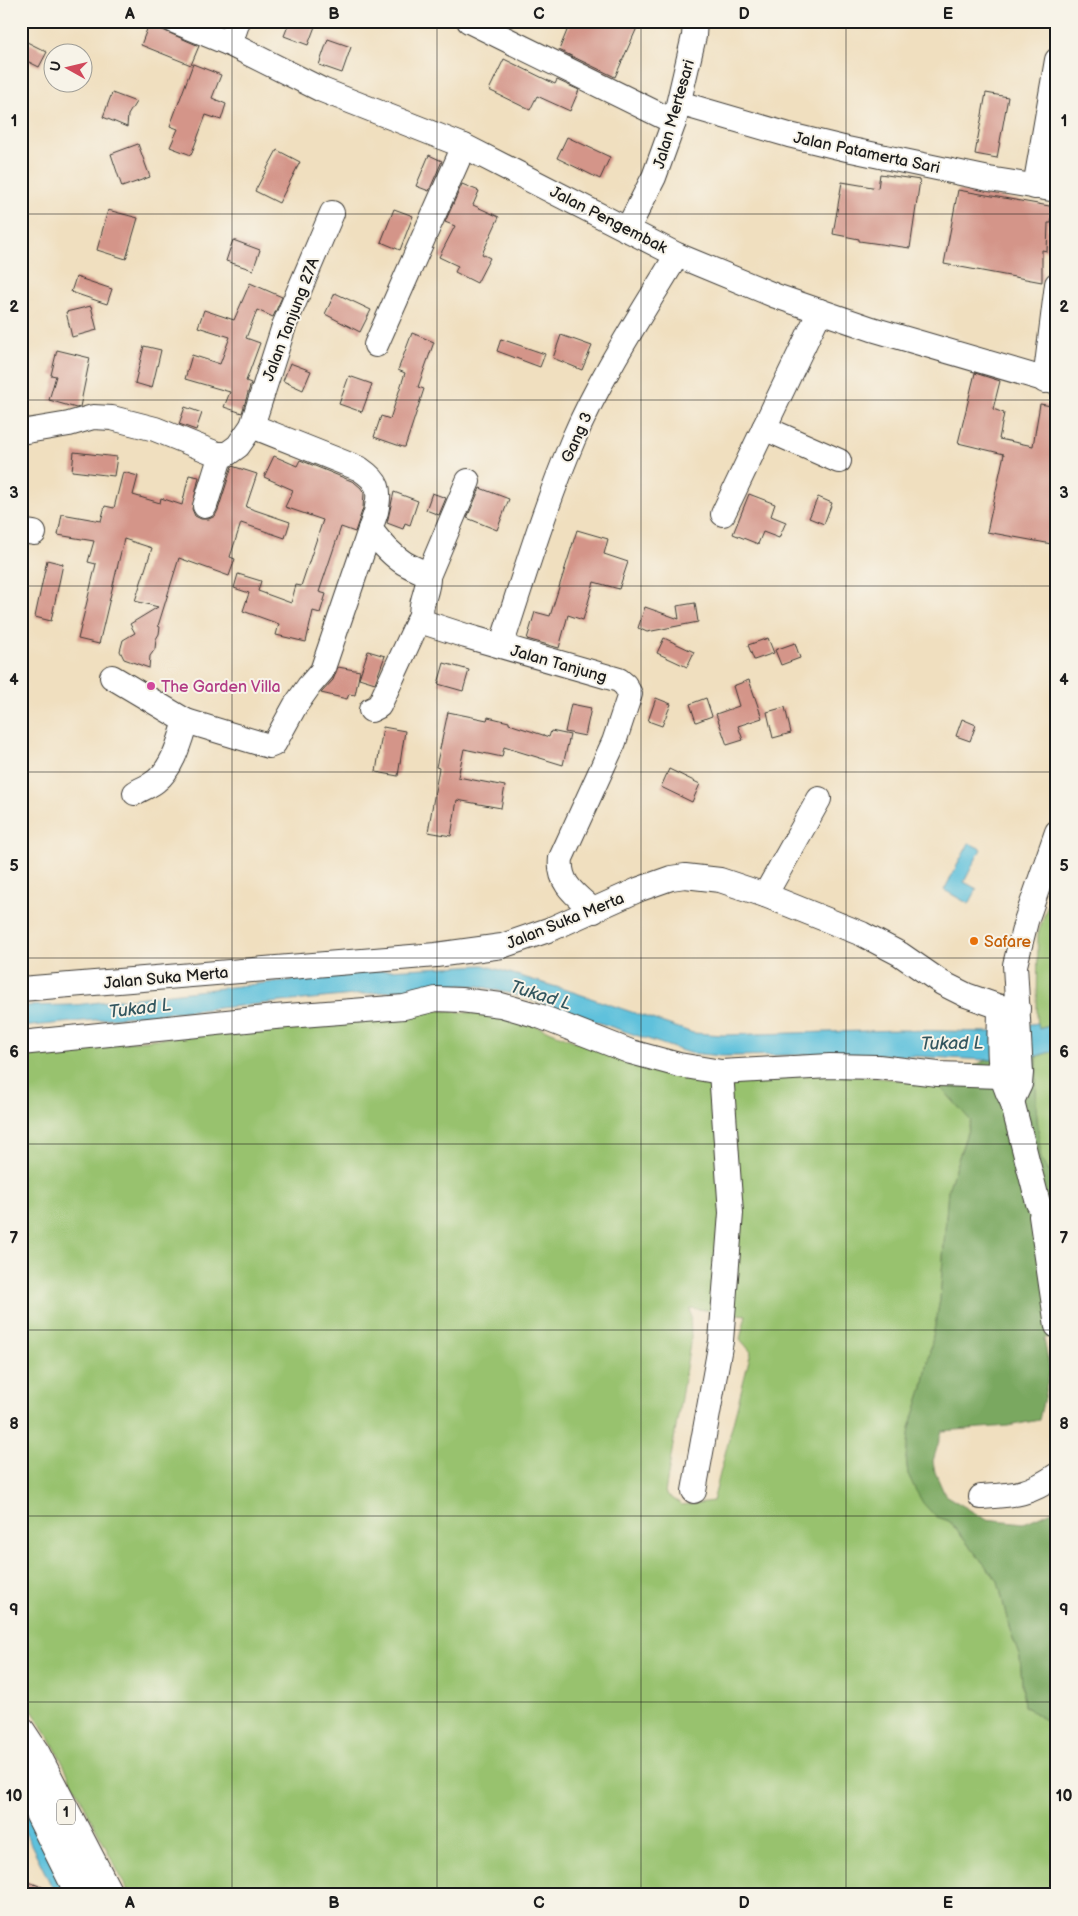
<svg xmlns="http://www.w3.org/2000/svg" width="1078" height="1916" font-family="'Balsamiq Sans',sans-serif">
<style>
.green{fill:#98c26e;stroke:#5a6f45;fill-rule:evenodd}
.forest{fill:#7aa861;stroke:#4b623e}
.water{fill:#5ec1dc;stroke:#3d6e7c}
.building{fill:#d49589}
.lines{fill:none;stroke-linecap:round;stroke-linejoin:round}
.minor-casing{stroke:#3c3934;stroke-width:26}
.highway-casing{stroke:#3c3934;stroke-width:30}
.minor{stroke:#fff;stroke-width:24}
.highway{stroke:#fff;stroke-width:28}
.grid{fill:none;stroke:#1c1c1c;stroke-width:1;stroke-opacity:0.55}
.hotel-dot{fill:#d1479c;stroke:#f7f3e8;stroke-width:2}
.food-dot{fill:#e8710a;stroke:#f7f3e8;stroke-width:2}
.labels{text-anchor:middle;stroke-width:4;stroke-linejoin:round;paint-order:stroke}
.shield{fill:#f7f3e8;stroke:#5e5c59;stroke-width:1}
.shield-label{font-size:15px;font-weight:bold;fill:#1c1c1c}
.street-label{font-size:16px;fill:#1c1c1c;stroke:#f7f3e8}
.hotel-label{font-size:16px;fill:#b23c85;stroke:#f7f3e8;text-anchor:start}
.food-label{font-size:16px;fill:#c56008;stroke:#f7f3e8;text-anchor:start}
.water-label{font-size:18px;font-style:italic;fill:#33565f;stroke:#f7f3e8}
.neatline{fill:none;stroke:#1c1c1c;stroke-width:2}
.grid-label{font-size:16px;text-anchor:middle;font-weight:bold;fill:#1c1c1c}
</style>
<rect width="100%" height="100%" fill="#f7f3e8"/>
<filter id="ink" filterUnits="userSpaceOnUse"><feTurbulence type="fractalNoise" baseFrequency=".02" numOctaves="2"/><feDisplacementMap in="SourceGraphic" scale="10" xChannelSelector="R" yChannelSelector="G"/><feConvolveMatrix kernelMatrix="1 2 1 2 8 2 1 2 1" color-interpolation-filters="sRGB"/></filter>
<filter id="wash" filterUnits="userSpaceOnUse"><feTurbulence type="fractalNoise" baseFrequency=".0096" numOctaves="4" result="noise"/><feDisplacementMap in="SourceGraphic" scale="20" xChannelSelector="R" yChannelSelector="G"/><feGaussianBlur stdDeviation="1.12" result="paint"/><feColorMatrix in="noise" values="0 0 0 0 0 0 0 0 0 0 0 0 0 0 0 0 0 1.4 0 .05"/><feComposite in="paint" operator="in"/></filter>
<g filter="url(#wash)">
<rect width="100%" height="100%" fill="#f0dfbf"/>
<g class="green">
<polygon points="1057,876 1057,1024 1038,1029 1037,1014 1038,934"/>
<path d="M437 1010 499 1015 536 1026 628 1062 833 1073 938 1084 971 1120 948 1190 940 1300 923 1387 910 1428 906 1458 908 1474 935 1516 949 1521 998 1581 1009 1627 1020 1658 1024 1706 1057 1728V1895H130L50 1738 21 1694V1053ZM690 1308 746 1315 740 1339 751 1352 713 1501 682 1505 665 1493 691 1338Z"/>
<polygon points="1057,1050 1057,1182 1041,1160 1036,1106 1037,1056"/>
</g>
<polygon class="forest" points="1037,1056 1036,1106 1041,1160 1057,1182 1057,1333 1044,1339 1050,1371 1039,1420 1008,1426 942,1431 933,1461 935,1472 945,1495 985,1519 1024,1523 1057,1509 1057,1728 1024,1706 1020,1658 1009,1627 998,1581 949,1521 935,1516 923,1503 915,1489 908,1474 906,1458 910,1428 923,1387 940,1300 948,1190 971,1121 938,1084 986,1060"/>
<g class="water">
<polygon points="969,843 981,849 964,882 977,889 969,904 944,890"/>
<polygon points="483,965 573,992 693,1033 723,1035 900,1030 989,1032 1008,1027 1038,1023 1039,1029 1057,1024 1057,1050 1037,1056 986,1060 875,1054 723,1056 689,1053 520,996 479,986 457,985 21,1027 21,1006 75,1005 369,971"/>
<polygon points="21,1796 74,1895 56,1895 21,1824"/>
</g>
<g id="blocks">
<g class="building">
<polygon points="290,21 317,21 308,45 284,36"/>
<polygon points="571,21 640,21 615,77 559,50"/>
<polygon points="149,24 199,46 191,65 141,45"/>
<polygon points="21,39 47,52 39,67 21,58"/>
<polygon points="328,39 351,47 342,73 319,65"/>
<polygon points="504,59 555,84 557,80 579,90 570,111 537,96 530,110 489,90"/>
<polygon points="193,64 221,75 212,98 226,104 221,120 206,115 191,155 170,147 178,129 170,126"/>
<polygon points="112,93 136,102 128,115 127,127 103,117"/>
<polygon points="986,93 1008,97 997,158 975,154"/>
<polygon points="567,137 610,157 600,179 557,158"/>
<polygon points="138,144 150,177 122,187 111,154"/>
<polygon points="277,150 300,162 279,203 255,191"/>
<polygon points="429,155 442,161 429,191 416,186"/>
<polygon points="880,174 920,180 910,248 859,241 859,239 833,234 842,182 878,188"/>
<polygon points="462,184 479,191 473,205 499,217 482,254 490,258 477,283 455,272 458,266 439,257 455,226 445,222"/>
<polygon points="958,190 1055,207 1051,223 1048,223 1047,251 1042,250 1042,282 944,264"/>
<polygon points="394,209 413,216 400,250 381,242"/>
<polygon points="108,210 138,218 126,259 97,250"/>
<polygon points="233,240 260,250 253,270 226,261"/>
<polygon points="76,277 112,289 107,304 71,292"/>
<polygon points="250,283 282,297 273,317 257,310 246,338 260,343 246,381 251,383 242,413 224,407 230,392 185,379 192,355 220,364 230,337 198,327 204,310 234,320"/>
<polygon points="335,293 371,310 360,332 325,314"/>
<polygon points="91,306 97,330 72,337 66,312"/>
<polygon points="412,333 434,342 418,387 424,389 405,447 403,447 374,437 381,416 390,419 405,373 398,370"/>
<polygon points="561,335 592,346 582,370 553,358"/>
<polygon points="501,339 545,354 540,367 497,351"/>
<polygon points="144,346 161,350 152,388 135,383"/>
<polygon points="57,350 90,358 80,407 76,408 49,400 56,376 51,375"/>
<polygon points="290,363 311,371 303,390 283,381"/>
<polygon points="975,373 1000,381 993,409 1004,413 999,439 1033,446 1040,404 1057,407 1057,545 987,532 1004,454 958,443"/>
<polygon points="349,376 372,384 362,412 339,404"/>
<polygon points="185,407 202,413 196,430 179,424"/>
<polygon points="74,452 117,457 114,476 72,471"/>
<polygon points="274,456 297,466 300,460 354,482 361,488 364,493 363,508 355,532 341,527 319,592 326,594 320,613 313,611 306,642 276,635 279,624 243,611 249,593 234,588 238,574 261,581 258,591 291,603 296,585 301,586 323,520 285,507 293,490 264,477"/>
<polygon points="232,466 257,474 246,507 290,522 285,538 241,523 230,557 235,559 229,576 179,558 158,626 160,627 159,634 156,639 155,649 150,656 149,668 124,659 120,651 123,640 135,633 130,624 158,607 135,601 152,548 124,539 99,644 78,639 96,564 88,562 94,541 58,535 62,514 101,521 105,506 114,508 123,472 138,476 133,495 160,503 161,498 182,505 189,475 199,477 192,509 195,516 201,519 209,519 215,516 218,510"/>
<polygon points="480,488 509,499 497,530 467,518"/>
<polygon points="394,492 418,501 410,525 405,523 403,529 387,523"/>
<polygon points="432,493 446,498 439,515 426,510"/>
<polygon points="749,494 775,504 771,516 786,522 779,538 763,532 758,544 733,534"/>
<polygon points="818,497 832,503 824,524 809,518"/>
<polygon points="577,530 608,539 604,554 628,562 619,589 594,582 583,620 568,615 559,648 527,639 535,612 550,616"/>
<polygon points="47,560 63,564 51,621 35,617"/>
<polygon points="695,603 698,622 647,632 638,628 645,607 679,619 677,606"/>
<polygon points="664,638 694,652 687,667 657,653"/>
<polygon points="768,638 774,653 754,660 748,645"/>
<polygon points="795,643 800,658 781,665 775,650"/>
<polygon points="368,651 385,656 375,683 359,678"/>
<polygon points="444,663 469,670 463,691 438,684"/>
<polygon points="338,667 360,671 355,695 349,694 347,699 321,693 333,680"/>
<polygon points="749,680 762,718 738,726 743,740 727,745 716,714 739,706 733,686"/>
<polygon points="656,698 671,704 662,726 648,721"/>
<polygon points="706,698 712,716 696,722 690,704"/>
<polygon points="571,704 591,708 585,736 565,732"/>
<polygon points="785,707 791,733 773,738 767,712"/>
<polygon points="448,712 487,720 488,717 509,722 509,724 549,737 551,731 570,735 563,765 504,747 502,757 464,749 458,777 505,786 501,808 457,800 451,836 428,832 439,768 436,767"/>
<polygon points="962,719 976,725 970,741 956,736"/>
<polygon points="383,727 405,731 398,776 376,772"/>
<polygon points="669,769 700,784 692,802 661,787"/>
<polygon points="21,1879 60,1894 60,1895 21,1895"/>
</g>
</g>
</g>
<g filter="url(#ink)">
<use href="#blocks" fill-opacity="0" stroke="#3c3934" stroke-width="1"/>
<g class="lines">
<g class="minor-casing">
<g id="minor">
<polyline points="174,21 230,44 322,90 464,146 677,255 776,296 872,329 1057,383"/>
<polyline points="469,21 674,122"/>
<polyline points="230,44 238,21"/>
<polyline points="679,103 789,135 847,149 989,179 1057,190"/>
<polyline points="1035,187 1057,60"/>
<polyline points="627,230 654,177 674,122 694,36 695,21"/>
<polyline points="376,345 464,146"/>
<polyline points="1045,381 1057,284"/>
<polyline points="764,428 839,461"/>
<polyline points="21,432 69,424 93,417 112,418 155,429 217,454 227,454 238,446 252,426 284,326 332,213"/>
<polyline points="205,506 221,454"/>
<polyline points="723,514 820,311"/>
<path d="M370 529C380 542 390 554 404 563 412 568 421 570 428 576 429 592 417 605 423 622L466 636 619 680 625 685 630 694 614 742 561 858C558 884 576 895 594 911"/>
<polyline points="21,531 34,533"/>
<polyline points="428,576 468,481"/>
<path d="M505 634C526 569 546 504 573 440 601 375 641 315 677 255"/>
<polyline points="112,677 186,721"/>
<polyline points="371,710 379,706 421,615"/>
<path d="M135 793C141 789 150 786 156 781 173 768 180 740 186 721L262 744 269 746 274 744 295 706 309 686 322 671 376 512C381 489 379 482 360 469L252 426"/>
<polyline points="765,895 819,799"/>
<polyline points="21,989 436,955 502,946 551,929 640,889 671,878 685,876 720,880 765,895 862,934 900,954 942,983 966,995 1000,1007 1018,1008"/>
<path d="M1000 1007C1000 1039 995 1072 1012 1101L1038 1203 1057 1235"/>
<polyline points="21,1043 275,1017 404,1007 436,999 461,1000 501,1005 539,1016 631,1052 679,1065 721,1072 830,1066 878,1067 938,1074 1001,1076"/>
<polyline points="1012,1101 1020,1084 1021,1073 1015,965 1026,921 1057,832"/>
<polyline points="1041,1216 1057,1326"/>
<polyline points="694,1491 721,1341 731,1213 721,1072"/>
<path d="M981 1497C1015 1495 1028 1495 1057 1475"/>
</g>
</g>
<g class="highway-casing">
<g id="highway">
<polyline points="21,1731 36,1754 109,1895"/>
<polyline points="21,1777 80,1895"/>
</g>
</g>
<use href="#minor" class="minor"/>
<use href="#highway" class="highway"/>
</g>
</g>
<path class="grid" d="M232 21V1895M437 21V1895M641 21V1895M846 21V1895M21 214H1057M21 400H1057M21 586H1057M21 772H1057M21 958H1057M21 1144H1057M21 1330H1057M21 1516H1057M21 1702H1057"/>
<circle class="hotel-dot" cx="151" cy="686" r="5"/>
<circle class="food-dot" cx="974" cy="941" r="5"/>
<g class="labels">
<rect class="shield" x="57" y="1799.5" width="18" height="25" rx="4"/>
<g class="shield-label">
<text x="66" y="1817">1</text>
</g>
<g class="street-label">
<text transform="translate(673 114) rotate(-74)" y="6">Jalan Mertesari</text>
<text transform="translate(867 152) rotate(12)" y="6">Jalan Patamerta Sari</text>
<text transform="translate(609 219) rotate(27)" y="6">Jalan Pengembak</text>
<text transform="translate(290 319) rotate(-69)" y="6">Jalan Tanjung 27A</text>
<text transform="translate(576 437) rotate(-66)" y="6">Gang 3</text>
<text transform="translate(559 663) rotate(16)" y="6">Jalan Tanjung</text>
<text transform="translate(565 920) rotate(-22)" y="6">Jalan Suka Merta</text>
<text transform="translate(166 977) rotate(-5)" y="6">Jalan Suka Merta</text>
</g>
<g class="hotel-label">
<text x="161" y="692">The Garden Villa</text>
</g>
<g class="food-label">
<text x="984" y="947">Safare</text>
</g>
<g class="water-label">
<text transform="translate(541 995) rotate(17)" y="6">Tukad L</text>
<text transform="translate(140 1008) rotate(-7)" y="6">Tukad L</text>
<text transform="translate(952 1043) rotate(-1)" y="6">Tukad L</text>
</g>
</g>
<rect width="1078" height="1916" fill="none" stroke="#f7f3e8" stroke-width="55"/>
<g transform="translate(68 68) rotate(278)"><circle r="24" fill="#f7f3e8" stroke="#9f9d96"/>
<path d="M0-4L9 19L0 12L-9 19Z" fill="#d1495b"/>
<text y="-8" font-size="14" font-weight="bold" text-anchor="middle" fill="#1c1c1c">U</text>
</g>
<rect x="28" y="28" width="1022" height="1860" class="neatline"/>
<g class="grid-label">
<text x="130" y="19">A</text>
<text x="334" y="19">B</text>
<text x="539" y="19">C</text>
<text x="744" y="19">D</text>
<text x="948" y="19">E</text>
<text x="14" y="126">1</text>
<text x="1064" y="126">1</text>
<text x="14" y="312">2</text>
<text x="1064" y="312">2</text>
<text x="14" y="498">3</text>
<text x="1064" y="498">3</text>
<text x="14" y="685">4</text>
<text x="1064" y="685">4</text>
<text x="14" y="871">5</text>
<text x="1064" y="871">5</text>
<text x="14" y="1057">6</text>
<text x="1064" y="1057">6</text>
<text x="14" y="1243">7</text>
<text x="1064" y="1243">7</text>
<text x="14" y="1429">8</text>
<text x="1064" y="1429">8</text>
<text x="14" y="1615">9</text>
<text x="1064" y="1615">9</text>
<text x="14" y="1801">10</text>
<text x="1064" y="1801">10</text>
<text x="130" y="1908">A</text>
<text x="334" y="1908">B</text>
<text x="539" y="1908">C</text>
<text x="744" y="1908">D</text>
<text x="948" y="1908">E</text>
</g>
</svg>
